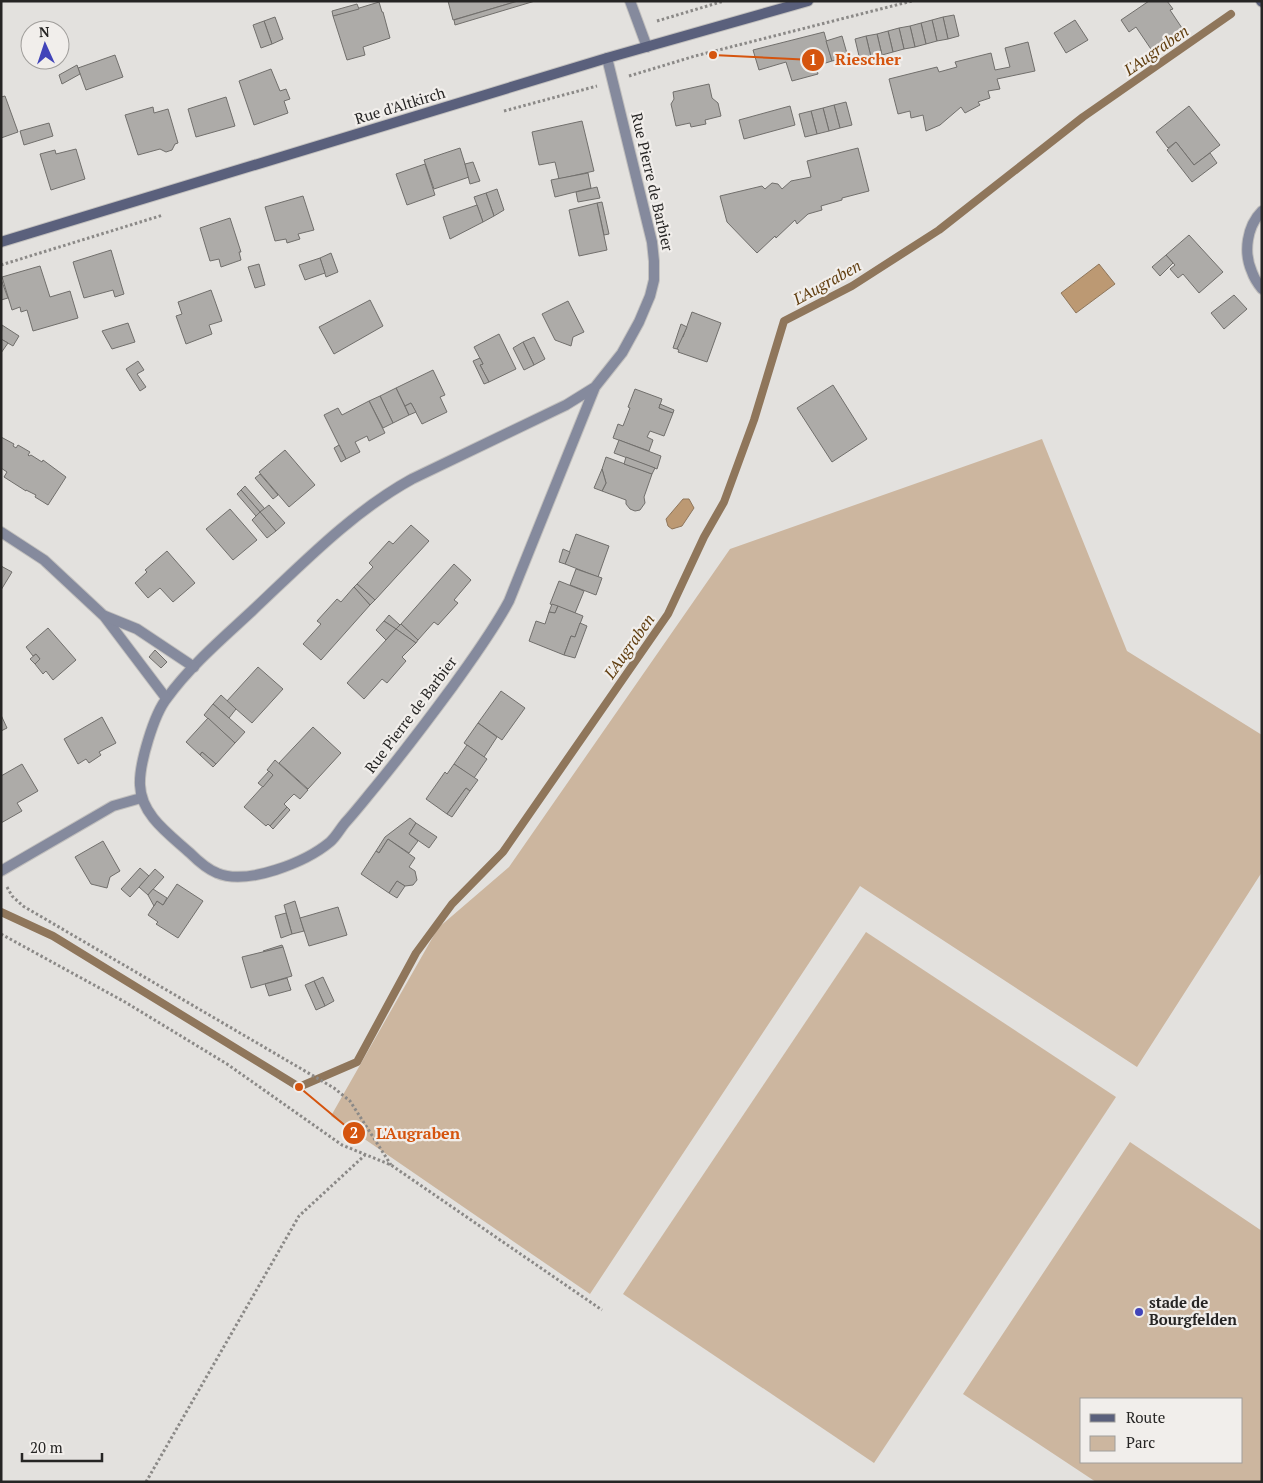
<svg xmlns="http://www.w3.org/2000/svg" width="1263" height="1483" font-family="'PT Serif',serif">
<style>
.green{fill:#ccb69f;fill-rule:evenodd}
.water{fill:#bc9973;stroke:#8f765b}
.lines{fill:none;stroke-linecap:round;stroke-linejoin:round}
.stream{stroke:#8f765b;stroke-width:8}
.building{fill:#adaba8;stroke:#716f6c}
.service-casing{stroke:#c1bfbd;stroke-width:12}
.minor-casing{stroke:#c1bfbd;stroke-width:12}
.secondary-casing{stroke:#c1bfbd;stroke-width:12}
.path{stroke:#8b8987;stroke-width:3;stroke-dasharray:2.5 2.5;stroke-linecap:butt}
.service{stroke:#858a9d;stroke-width:10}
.minor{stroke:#858a9d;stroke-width:10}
.secondary{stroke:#5a607c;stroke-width:10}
.poi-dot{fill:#4144b9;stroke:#f1eeeb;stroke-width:2}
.labels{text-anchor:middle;stroke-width:4.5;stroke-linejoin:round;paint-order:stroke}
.street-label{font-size:15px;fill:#262524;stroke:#f1eeeb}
.poi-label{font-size:15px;font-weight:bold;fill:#262524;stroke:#f1eeeb;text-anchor:start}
.water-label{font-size:16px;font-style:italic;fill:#613e0f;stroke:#f1eeeb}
.leader{fill:none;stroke:#d5540e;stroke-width:2}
.callout-dot{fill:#d5540e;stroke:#f1eeeb;stroke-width:2}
.mark-label{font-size:15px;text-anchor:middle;font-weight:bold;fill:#fff}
.callout-label{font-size:16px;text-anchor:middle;font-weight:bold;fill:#d5540e;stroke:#f1eeeb;stroke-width:4.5;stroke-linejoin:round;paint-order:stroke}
</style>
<rect width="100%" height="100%" fill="#e3e1de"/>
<g class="green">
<polygon points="1042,439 1127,651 1262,735 1262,872 1137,1067 860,886 590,1294 331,1116 438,928 509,867 730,549"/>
<polygon points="866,932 1116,1097 874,1463 623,1294"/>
<path d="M1130 1142 1262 1231V1482H1096L963 1394ZM1082 1399H1242V1462H1082Z"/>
</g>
<g class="water">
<polygon points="1099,264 1115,284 1076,313 1061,293"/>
<polygon points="683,499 689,499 694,508 682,526 672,529 668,526 666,519"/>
</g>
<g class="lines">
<polyline class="stream" points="1,912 53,936 299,1087 357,1062 416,953 452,904 503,852 668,614 704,537 724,502 754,420 784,321 852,286 939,230 1083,117 1231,14"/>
</g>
<g class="building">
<polygon points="448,1 518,1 453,20"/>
<polygon points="518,1 535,1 455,25 454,20"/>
<polygon points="1149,1 1167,1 1173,9 1170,10 1186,34 1155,55 1136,27 1129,32 1121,20"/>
<polygon points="379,2 382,12 383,12 390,38 363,47 365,55 347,60 333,16"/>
<polygon points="357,4 359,9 333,16 332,11"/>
<polygon points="954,15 959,36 948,39 943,17"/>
<polygon points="275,17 283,39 272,44 264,21"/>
<polygon points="943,17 948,39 937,41 932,20"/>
<polygon points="932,20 937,41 926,44 921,23"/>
<polygon points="1075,20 1088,40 1066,53 1054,33"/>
<polygon points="264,21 272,44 261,48 253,25"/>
<polygon points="921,23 926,44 915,47 910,26"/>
<polygon points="910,26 915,47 904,49 899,28"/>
<polygon points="899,28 904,49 893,52 888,31"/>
<polygon points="888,31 893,52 882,55 877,34"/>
<polygon points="824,32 832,61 816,66 818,74 792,81 786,62 759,70 753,50"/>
<polygon points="877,34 882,55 871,57 866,36"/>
<polygon points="842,36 848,57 832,61 826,41"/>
<polygon points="866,36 871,57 860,60 855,39"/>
<polygon points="1028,42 1035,71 997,79 1000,89 988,91 990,98 978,102 980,105 965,113 961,107 940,125 926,131 923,115 911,118 910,111 898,114 889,79 937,67 939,72 957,67 955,62 991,53 995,70 1010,67 1005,48"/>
<polygon points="115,55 123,77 86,90 78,68"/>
<polygon points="77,65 80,74 62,84 59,75"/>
<polygon points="271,69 280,91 286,89 290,99 284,101 288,113 254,125 239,81"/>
<polygon points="709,84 712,98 718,103 721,116 705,120 706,124 691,127 690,123 676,126 671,104 674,99 673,92"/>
<polygon points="5,96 18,132 1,138 1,97"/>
<polygon points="226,97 235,126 196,137 188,109"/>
<polygon points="846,102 852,125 840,128 834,105"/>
<polygon points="834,105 840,128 829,131 823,108"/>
<polygon points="790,106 795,125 744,139 739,120"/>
<polygon points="1189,106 1220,145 1194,165 1176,142 1168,148 1156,132"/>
<polygon points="153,107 154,113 168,109 178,143 175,144 172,150 166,152 160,149 138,155 125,115"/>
<polygon points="823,108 829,131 817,134 811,111"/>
<polygon points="811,111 817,134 805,137 799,114"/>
<polygon points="582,121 594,171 559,179 555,162 539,165 532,132"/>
<polygon points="49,123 53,136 24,145 20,131"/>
<polygon points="1176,142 1194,165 1210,153 1217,163 1192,182 1167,150"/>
<polygon points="460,148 469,177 434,189 424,160"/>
<polygon points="858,148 869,191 842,198 842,200 821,206 822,210 808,214 797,224 795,220 776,238 775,236 757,253 727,222 720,196 762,186 765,189 772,183 778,184 782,189 791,181 811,177 807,161"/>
<polygon points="76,149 85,179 51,190 40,154 55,150 56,154"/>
<polygon points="473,162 480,181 470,184 465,164"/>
<polygon points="425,164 435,195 407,205 396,174"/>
<polygon points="588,173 591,188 555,197 551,180"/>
<polygon points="597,187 600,198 578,202 576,192"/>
<polygon points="497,189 504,210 494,216 486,193"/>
<polygon points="486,193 494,216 483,222 474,197"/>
<polygon points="303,196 314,230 298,234 300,239 287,243 286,239 275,241 265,207"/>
<polygon points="602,202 609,234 604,235 597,203"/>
<polygon points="597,203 607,250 579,256 569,210"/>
<polygon points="477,205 483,222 450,239 443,217"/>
<polygon points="230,218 241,252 239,252 241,260 221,267 219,259 210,261 200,228"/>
<polygon points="1189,235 1223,272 1199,293 1183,274 1178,278 1170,269 1175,265 1166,255"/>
<polygon points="111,250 124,294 115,297 113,290 84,298 73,262"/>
<polygon points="331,253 338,272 326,277 320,258"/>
<polygon points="1166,255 1173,263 1160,276 1152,267"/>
<polygon points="320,258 325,273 305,280 299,265"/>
<polygon points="259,264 265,285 255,288 248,267"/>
<polygon points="40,266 50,297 70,291 78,318 33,331 27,310 21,312 20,307 12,310 2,277"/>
<polygon points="1,279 8,298 1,300"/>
<polygon points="211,290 222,321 209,325 212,334 186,344 176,316 182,314 178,302"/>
<polygon points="1234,295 1247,309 1224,329 1211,313"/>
<polygon points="370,300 383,326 334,354 319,327"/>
<polygon points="568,301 584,332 573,337 571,346 555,340 542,314"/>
<polygon points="692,312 721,323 707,362 678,352 679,350 677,349 681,336 683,337"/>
<polygon points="128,323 135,342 112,349 102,331"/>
<polygon points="681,324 687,327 677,349 673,348"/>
<polygon points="2,325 19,336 13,346 1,339"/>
<polygon points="499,334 516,369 489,382 480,365 483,364 474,347"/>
<polygon points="534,337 545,359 534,365 523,342"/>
<polygon points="1,339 8,343 1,353"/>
<polygon points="523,342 534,365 524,370 513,348"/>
<polygon points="480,358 483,364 480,365 489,382 484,384 473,361"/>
<polygon points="138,361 144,370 137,374 146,387 140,391 126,369"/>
<polygon points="433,370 445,395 440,397 447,412 422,424 411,403 405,406 396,388"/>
<polygon points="833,385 867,439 832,462 797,408"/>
<polygon points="396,388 409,415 393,423 380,396"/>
<polygon points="635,389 662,399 659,408 673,413 664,436 650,431 647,437 653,440 649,451 613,438 618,424 623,426 630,408 628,407"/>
<polygon points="380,396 393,423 383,428 369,401"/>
<polygon points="369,401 385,433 369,441 367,436 355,442 360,452 346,459 324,415 338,408 342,415"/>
<polygon points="411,403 416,412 409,415 405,406"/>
<polygon points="660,404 674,410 673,413 659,408"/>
<polygon points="1,437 14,444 13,446 16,448 18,445 30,452 28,455 29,456 31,455 42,462 43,460 66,477 48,505 35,497 36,495 26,490 26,491 4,477 7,472 1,468"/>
<polygon points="619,440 661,456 657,469 614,453"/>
<polygon points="339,445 346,459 341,462 334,448"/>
<polygon points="285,450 315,485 289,507 259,472"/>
<polygon points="606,457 652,474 644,497 645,503 640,510 635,511 630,509 626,504 626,500 602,491 606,483 602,469"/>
<polygon points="626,457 655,468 652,474 624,464"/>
<polygon points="602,469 606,483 602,491 594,488"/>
<polygon points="260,474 278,495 273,499 255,478"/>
<polygon points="245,486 265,509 260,512 241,490"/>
<polygon points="241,490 260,512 256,516 237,494"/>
<polygon points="269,505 285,523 276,531 260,512"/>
<polygon points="230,509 257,540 233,560 206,529"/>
<polygon points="260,512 276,531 267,538 252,520"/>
<polygon points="411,525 429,541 375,600 357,584 373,567 369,563 389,541 393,544"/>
<polygon points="576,534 609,546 598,577 565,564"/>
<polygon points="563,549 570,552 565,564 559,562"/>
<polygon points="167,551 195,583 173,602 160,588 148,598 135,583 147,572 145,570"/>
<polygon points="454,564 471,580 454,600 458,603 438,625 434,622 418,640 401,624"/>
<polygon points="1,566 12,572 1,590"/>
<polygon points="576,569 602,578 596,595 570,585"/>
<polygon points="559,581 584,591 575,613 550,604"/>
<polygon points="357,584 375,600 370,605 354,587"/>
<polygon points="354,587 370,605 321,660 303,644 321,624 317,621 337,599 341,602"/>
<polygon points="552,604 558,606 555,613 549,612"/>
<polygon points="558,606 583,616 575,637 571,636 564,655 529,641 536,621 545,624 549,612 555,613"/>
<polygon points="389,615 400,625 396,629 384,621"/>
<polygon points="384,621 396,629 386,640 376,630"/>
<polygon points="580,623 587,626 575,658 564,655 571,636 575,637"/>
<polygon points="401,624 418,640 416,643 396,629"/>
<polygon points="48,628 76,660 53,680 46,671 43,674 35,664 40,659 36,654 33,656 26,647"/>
<polygon points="396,629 416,643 402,657 406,661 387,683 382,679 364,699 347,683"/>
<polygon points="155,650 167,662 161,668 149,657"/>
<polygon points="36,654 40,659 35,664 30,659"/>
<polygon points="258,667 283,689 252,723 227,701"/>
<polygon points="501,691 525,708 502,740 478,723"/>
<polygon points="221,695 236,709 229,718 213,704"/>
<polygon points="213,704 245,732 235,743 204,715"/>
<polygon points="1,715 7,728 1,731"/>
<polygon points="102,717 116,743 99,752 101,755 89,763 86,759 78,764 64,739"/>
<polygon points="208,718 235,743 216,764 202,752 200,755 186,742"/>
<polygon points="478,723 497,737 484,757 464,743"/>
<polygon points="313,727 341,753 308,789 279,763"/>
<polygon points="467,745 487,759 474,778 454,764"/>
<polygon points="202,752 216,764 213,767 200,755"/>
<polygon points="275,760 308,790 300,799 294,794 284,804 287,807 270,826 268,824 266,826 244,807 273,775 267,770"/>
<polygon points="22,764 38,791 17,803 22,811 1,823 1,776"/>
<polygon points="454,764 478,780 470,791 466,788 447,814 426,799 445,772 447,774"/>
<polygon points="269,771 273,775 263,787 258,783"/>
<polygon points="466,788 470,791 452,817 447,814"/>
<polygon points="287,807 290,810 273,829 270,826"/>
<polygon points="410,818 416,823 409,834 418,841 409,853 388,839 379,853 376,851 385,837"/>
<polygon points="416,823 437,837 429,848 409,834"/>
<polygon points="388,839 415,858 409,867 415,871 417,880 413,885 405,886 397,881 389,893 361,874 376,851 379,853"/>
<polygon points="103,841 120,871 110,877 107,888 91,884 75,857"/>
<polygon points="140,868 149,876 130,897 121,889"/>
<polygon points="155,869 164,877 148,895 139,887"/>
<polygon points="397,881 405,886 397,898 389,893"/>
<polygon points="177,884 203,901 178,938 156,924 158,922 148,915 157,901 163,905"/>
<polygon points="153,889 167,898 163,905 157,901 154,906 148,895"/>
<polygon points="295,901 304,931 292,934 284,905"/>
<polygon points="338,907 347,935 309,946 300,918"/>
<polygon points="286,913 292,934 281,938 275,916"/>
<polygon points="282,945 283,947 264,952 263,951"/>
<polygon points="283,947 292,976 251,988 242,957"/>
<polygon points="323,977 334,1001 325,1006 314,981"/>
<polygon points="287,978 291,990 269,996 265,984"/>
<polygon points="314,981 325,1006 316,1010 305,985"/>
</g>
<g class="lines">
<g class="service-casing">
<polyline id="service" points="1,871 113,806 141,798"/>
</g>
<g class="minor-casing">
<g id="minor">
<polyline points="630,1 647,47"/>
<path d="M1262 211C1247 226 1243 252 1252 272 1254 278 1258 284 1262 289"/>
<path d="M595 387 509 601C493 631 473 658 453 686 428 720 403 753 376 786 366 798 356 811 345 823 340 829 336 837 330 842 306 862 247 886 217 873 207 869 198 861 190 853 169 834 141 815 140 785 139 764 154 714 167 698 190 666 223 638 252 611 302 564 352 512 412 479L566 405 595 387 622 353 639 322 650 296 654 280V261L652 242 607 58"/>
<polyline points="1,532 44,560 104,616 166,698"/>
<polyline points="105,616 137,629 194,667"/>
</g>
</g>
<g class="secondary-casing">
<g id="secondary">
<polyline points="1261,1 1262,2"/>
<polyline points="1,242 607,58 808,1"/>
</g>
</g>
<g class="path">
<polyline points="657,21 724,1"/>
<polyline points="629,76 695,56 912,1"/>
<polyline points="504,111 597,86"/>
<polyline points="1,265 163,215"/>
<polyline points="7,887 12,896 23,906 334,1088 350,1101 391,1165"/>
<polyline points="1,934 125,1002 227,1064 342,1145 391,1165 602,1310"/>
<polyline points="146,1482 299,1216 365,1155"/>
</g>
<use href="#service" class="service"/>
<use href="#minor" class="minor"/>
<use href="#secondary" class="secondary"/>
</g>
<circle class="poi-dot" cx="1139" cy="1312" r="5"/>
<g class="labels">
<g class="street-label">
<text transform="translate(400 106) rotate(-17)" y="5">Rue d'Altkirch</text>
<text transform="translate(652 182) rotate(77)" y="5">Rue Pierre de Barbier</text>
<text transform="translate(411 715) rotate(-53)" y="5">Rue Pierre de Barbier</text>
</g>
<g class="poi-label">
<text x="1149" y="1308">stade de<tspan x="1149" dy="17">Bourgfelden</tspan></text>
</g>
<g class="water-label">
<text transform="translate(1156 50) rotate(-35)" y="6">L'Augraben</text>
<text transform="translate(827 282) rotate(-29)" y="6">L'Augraben</text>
<text transform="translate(629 646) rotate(-55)" y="6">L'Augraben</text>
</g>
</g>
<path class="leader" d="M713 55L813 60M299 1087L354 1133"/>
<g class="callout-dot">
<circle cx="713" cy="55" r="5"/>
<circle cx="299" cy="1087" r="5"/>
<circle cx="813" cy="60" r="12"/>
<circle cx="354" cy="1133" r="12"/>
</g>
<g class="mark-label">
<text x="813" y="65">1</text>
<text x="354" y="1138">2</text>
</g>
<g class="callout-label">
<text x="868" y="65">Riescher</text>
<text x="418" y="1139">L'Augraben</text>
</g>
<rect width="1263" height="1483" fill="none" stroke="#262524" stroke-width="5"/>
<rect x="1080" y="1398" width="162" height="65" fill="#f1eeeb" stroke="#a09e9b"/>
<rect x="1090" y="1414" width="25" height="8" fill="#5a607c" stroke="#a09e9b"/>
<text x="1126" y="1423" font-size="15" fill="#262524">Route</text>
<rect x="1090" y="1436" width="25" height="15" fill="#ccb69f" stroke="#a09e9b"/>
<text x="1126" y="1448" font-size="15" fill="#262524">Parc</text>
<g transform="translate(45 45) rotate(357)"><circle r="24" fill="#f1eeeb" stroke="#a09e9b"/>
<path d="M0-4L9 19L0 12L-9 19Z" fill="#4144b9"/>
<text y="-8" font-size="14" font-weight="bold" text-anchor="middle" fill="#262524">N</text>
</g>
<path d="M22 1453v8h80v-8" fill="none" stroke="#262524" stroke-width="2.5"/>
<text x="30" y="1453" font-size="15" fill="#262524" stroke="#f1eeeb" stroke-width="4" paint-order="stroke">20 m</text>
</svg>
